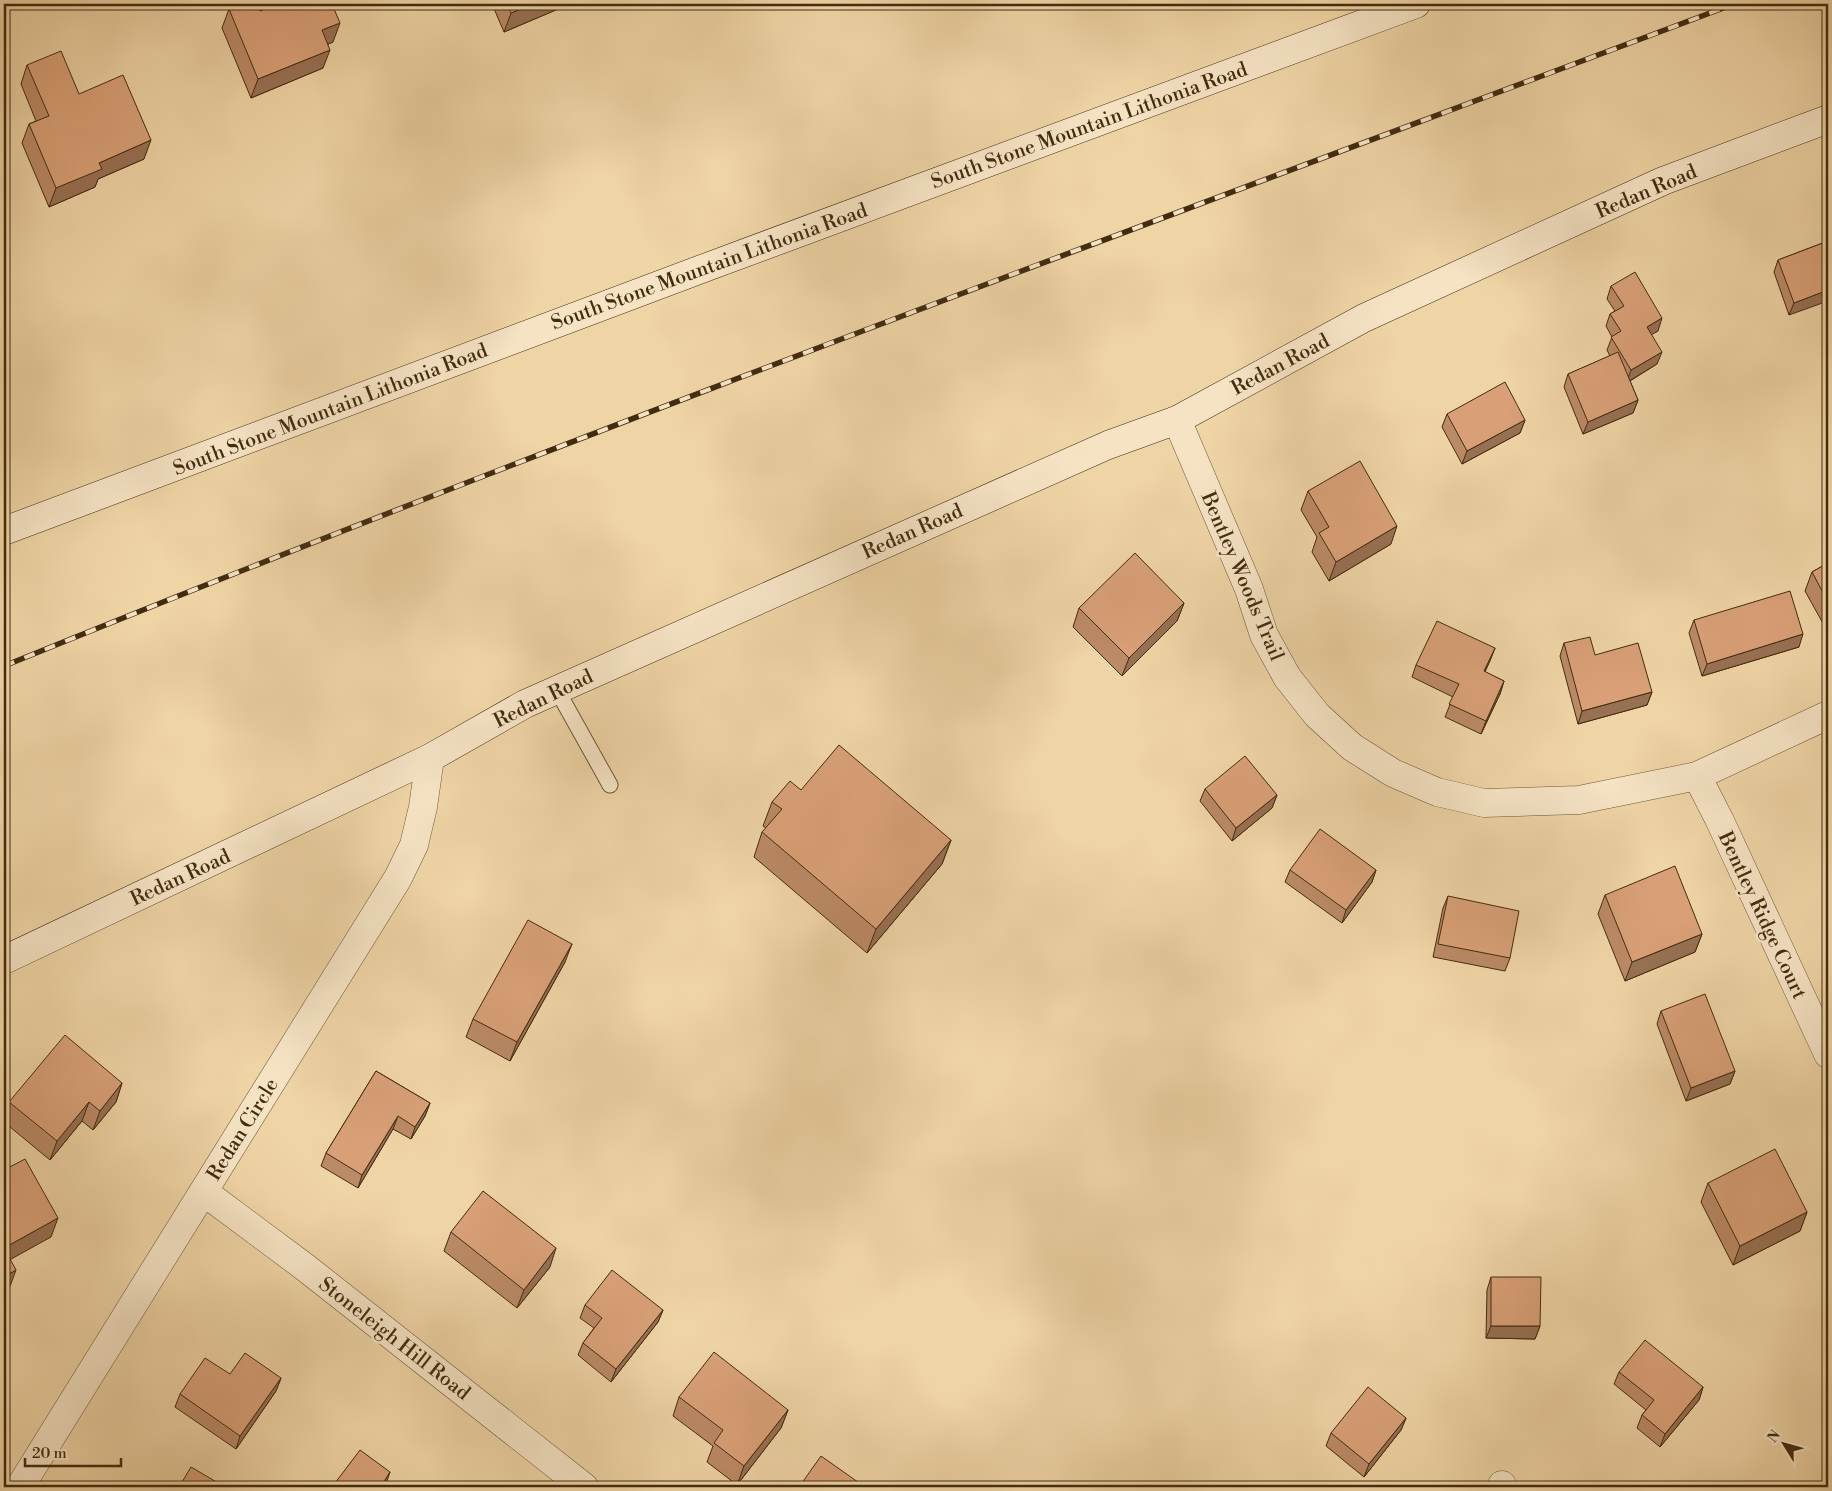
<svg xmlns="http://www.w3.org/2000/svg" width="1832" height="1491" font-family="'Libre Bodoni',serif">
<style>
.lines{fill:none;stroke-linecap:round;stroke-linejoin:round}
.service-casing{stroke:#6d5635;stroke-width:17}
.minor-casing{stroke:#6d5635;stroke-width:29}
.secondary-casing{stroke:#422c10;stroke-width:29}
.service{stroke:#f5e3c4;stroke-width:15}
.minor{stroke:#f5e3c4;stroke-width:28}
.secondary{stroke:#f5e3c4;stroke-width:28}
.rail-casing{stroke:#422c10;stroke-width:5.5}
.rail{stroke:#f5e3c4;stroke-width:4;stroke-dasharray:11;stroke-linecap:butt}
.wall{fill:#bb8a66;stroke:#422c10}
.shaded-wall{fill:#987053;stroke:#422c10}
.building{fill:#d9a077;stroke:#422c10}
.labels{text-anchor:middle;stroke-width:5;stroke-linejoin:round;paint-order:stroke}
.street-label{font-size:20px;fill:#422c10;stroke:#f5e3c4}
</style>
<rect width="100%" height="100%" fill="#efd4a5"/>
<filter id="stains"><feTurbulence type="fractalNoise" baseFrequency=".004" numOctaves="4"/><feColorMatrix values="0 0 0 0 .2 0 0 0 0 .09 0 0 0 0 .02 0 0 0 .5 -.17"/></filter>
<radialGradient id="worn" r=".72"><stop offset=".6" stop-color="#630" stop-opacity="0"/><stop offset="1" stop-color="#630" stop-opacity=".3"/></radialGradient>
<g class="lines">
<g class="service-casing">
<polyline id="service" points="557,690 610,785"/>
</g>
<g class="minor-casing">
<g id="minor">
<polyline points="1177,420 1249,589 1264,635 1287,677 1317,715 1352,747 1393,773 1437,792 1484,803 1579,800 1697,776 1828,715"/>
<polyline points="1697,776 1720,821 1828,1054"/>
<polyline points="204,1192 306,1268 584,1487"/>
<polyline points="1502,1485 1502,1487"/>
<polyline points="20,1487 398,878 414,845 423,807 430,758"/>
</g>
</g>
<g class="secondary-casing">
<g id="secondary">
<polyline points="4,531 715,264 1416,4"/>
<polyline points="4,960 430,758 525,704 1108,445 1177,420 1364,318 1663,181 1828,119"/>
</g>
</g>
<use href="#service" class="service"/>
<use href="#minor" class="minor"/>
<use href="#secondary" class="secondary"/>
<g class="rail-casing">
<path id="rail" d="M4 666C576 434 1156 221 1734 4"/>
</g>
<use href="#rail" class="rail"/>
</g>
<g class="wall">
<polygon points="492,4 570,4 504,32"/>
<polygon points="229,9 260,11 333,42 328,44 323,68 251,98 222,28"/>
<polygon points="27,65 79,94 144,159 98,179 95,187 49,207 22,143 29,124 36,121 21,84"/>
<polygon points="1828,241 1789,315 1774,272 1778,260"/>
<polygon points="1611,286 1658,331 1651,334 1657,364 1630,381 1638,400 1633,413 1583,434 1564,387 1568,374 1610,356 1607,350 1612,337 1606,326 1610,314 1615,311 1607,299"/>
<polygon points="1447,414 1525,420 1520,433 1462,464 1442,427"/>
<polygon points="1308,491 1391,544 1329,581 1312,552 1317,537 1301,510"/>
<polygon points="1828,563 1828,625 1825,627 1805,591 1812,572"/>
<polygon points="1184,603 1177,621 1122,676 1073,627 1079,608"/>
<polygon points="1694,620 1799,647 1702,676 1689,633"/>
<polygon points="1564,643 1595,655 1652,692 1647,705 1578,724 1560,656"/>
<polygon points="1495,648 1485,672 1504,681 1500,694 1481,734 1445,717 1453,697 1412,677 1416,665"/>
<polygon points="1205,789 1277,795 1272,808 1232,841 1200,801"/>
<polygon points="801,790 951,840 942,864 867,953 754,857 762,832 766,828 763,826 772,802"/>
<polygon points="1290,870 1376,870 1372,882 1342,923 1285,882"/>
<polygon points="1605,895 1702,934 1695,952 1625,981 1598,914"/>
<polygon points="1448,896 1510,958 1505,971 1433,957 1443,908"/>
<polygon points="565,962 510,1061 466,1037 473,1019"/>
<polygon points="1661,1011 1735,1071 1730,1084 1686,1101 1657,1024"/>
<polygon points="376,1071 430,1103 425,1116 411,1139 393,1129 358,1188 321,1166 326,1153"/>
<polygon points="122,1083 116,1102 93,1130 82,1121 50,1160 4,1122 4,1117 9,1102"/>
<polygon points="1708,1183 1807,1212 1800,1231 1733,1265 1701,1202"/>
<polygon points="451,1232 550,1267 517,1308 444,1251"/>
<polygon points="1491,1277 1540,1326 1535,1339 1486,1338 1487,1290"/>
<polygon points="585,1305 663,1310 658,1322 611,1382 578,1355 583,1343 594,1328 580,1318"/>
<polygon points="1619,1372 1703,1387 1699,1400 1660,1447 1637,1428 1642,1415 1646,1410 1614,1384"/>
<polygon points="281,1378 276,1391 236,1449 175,1407 180,1394"/>
<polygon points="679,1397 788,1410 781,1428 737,1485 707,1462 713,1446 673,1416"/>
<polygon points="1406,1418 1401,1430 1364,1477 1326,1446 1331,1433"/>
</g>
<g class="shaded-wall">
<polygon points="533,4 570,4 504,32 511,13"/>
<polygon points="340,23 333,42 316,49 322,30"/>
<polygon points="330,50 323,68 251,98 258,79"/>
<polygon points="151,140 144,159 98,179 95,187 49,207 56,188 99,163"/>
<polygon points="1828,290 1828,301 1789,315 1794,303"/>
<polygon points="1662,318 1658,331 1642,340 1647,327"/>
<polygon points="1662,352 1657,364 1626,383 1631,370"/>
<polygon points="1638,400 1633,413 1583,434 1588,422"/>
<polygon points="1525,420 1520,433 1462,464 1467,451"/>
<polygon points="1397,526 1391,544 1329,581 1336,562"/>
<polygon points="1184,603 1177,621 1122,676 1129,658"/>
<polygon points="1828,617 1828,625 1825,627"/>
<polygon points="1803,634 1799,647 1702,676 1707,664"/>
<polygon points="1495,648 1490,661 1479,684 1484,671"/>
<polygon points="1504,681 1500,694 1481,734 1486,721"/>
<polygon points="1652,692 1647,705 1578,724 1582,711"/>
<polygon points="1277,795 1272,808 1232,841 1236,828"/>
<polygon points="951,840 942,864 867,953 876,929"/>
<polygon points="1376,870 1372,882 1342,923 1346,910"/>
<polygon points="1702,934 1695,952 1625,981 1632,962"/>
<polygon points="572,944 565,962 510,1061 517,1042"/>
<polygon points="1735,1071 1730,1084 1686,1101 1691,1088"/>
<polygon points="122,1083 116,1102 93,1130 100,1111"/>
<polygon points="89,1102 82,1121 50,1160 57,1141"/>
<polygon points="430,1103 425,1116 411,1139 415,1127"/>
<polygon points="398,1116 393,1129 358,1188 362,1175"/>
<polygon points="1807,1212 1800,1231 1733,1265 1740,1246"/>
<polygon points="58,1218 51,1237 4,1263 4,1248"/>
<polygon points="556,1248 550,1267 517,1308 524,1290"/>
<polygon points="16,1270 9,1289 4,1292 4,1277"/>
<polygon points="663,1310 658,1322 611,1382 616,1369"/>
<polygon points="1491,1326 1540,1326 1535,1339 1486,1338"/>
<polygon points="281,1378 276,1391 236,1449 240,1436"/>
<polygon points="1703,1387 1699,1400 1660,1447 1665,1434"/>
<polygon points="788,1410 781,1428 737,1485 744,1466"/>
<polygon points="1406,1418 1401,1430 1364,1477 1369,1464"/>
<polygon points="390,1472 385,1487 380,1487 381,1486"/>
</g>
<g class="building">
<polygon points="241,4 257,4 260,11 276,4 332,4 340,23 322,30 330,50 258,79 229,9"/>
<polygon points="507,4 533,4 511,13"/>
<polygon points="61,51 79,94 123,75 151,140 99,163 102,169 56,188 29,124 49,116 27,65"/>
<polygon points="1828,241 1828,290 1794,303 1778,260"/>
<polygon points="1635,272 1662,318 1647,327 1662,352 1631,370 1611,337 1621,331 1610,314 1624,306 1611,286"/>
<polygon points="1618,352 1638,400 1588,422 1568,374"/>
<polygon points="1505,382 1525,420 1467,451 1447,414"/>
<polygon points="1360,461 1397,526 1336,562 1319,533 1329,527 1308,491"/>
<polygon points="1135,553 1184,603 1129,658 1079,608"/>
<polygon points="1828,563 1828,602 1812,572"/>
<polygon points="1790,591 1803,634 1707,664 1694,620"/>
<polygon points="1437,621 1495,648 1484,671 1504,681 1486,721 1449,704 1459,684 1416,665"/>
<polygon points="1590,637 1595,655 1638,643 1652,692 1582,711 1564,643"/>
<polygon points="839,745 951,840 876,929 762,832 782,809 772,802 790,781 801,790"/>
<polygon points="1245,756 1277,795 1236,828 1205,789"/>
<polygon points="1320,829 1376,870 1346,910 1290,870"/>
<polygon points="1675,866 1702,934 1632,962 1605,895"/>
<polygon points="1448,896 1519,911 1510,958 1438,944"/>
<polygon points="528,920 572,944 517,1042 473,1019"/>
<polygon points="1705,994 1735,1071 1691,1088 1661,1011"/>
<polygon points="65,1035 122,1083 100,1111 89,1102 57,1141 9,1102"/>
<polygon points="376,1071 430,1103 415,1127 398,1116 362,1175 326,1153"/>
<polygon points="1775,1149 1807,1212 1740,1246 1708,1183"/>
<polygon points="25,1159 58,1218 4,1248 16,1270 4,1277 4,1170"/>
<polygon points="483,1191 556,1248 524,1290 451,1232"/>
<polygon points="612,1270 663,1310 616,1369 583,1343 602,1318 585,1305"/>
<polygon points="1491,1277 1541,1277 1540,1326 1491,1326"/>
<polygon points="1645,1340 1703,1387 1665,1434 1642,1415 1654,1400 1619,1372"/>
<polygon points="714,1352 788,1410 744,1466 714,1443 723,1430 679,1397"/>
<polygon points="245,1353 281,1378 240,1436 180,1394 205,1358 230,1374"/>
<polygon points="1368,1387 1406,1418 1369,1464 1331,1433"/>
<polygon points="360,1450 390,1472 381,1486 383,1487 332,1487"/>
<polygon points="821,1456 865,1487 799,1487"/>
<polygon points="191,1467 225,1487 179,1487"/>
</g>
<g class="labels">
<g class="street-label">
<text transform="translate(1089 125) rotate(-20)" y="7">South Stone Mountain Lithonia Road</text>
<text transform="translate(1646 191) rotate(-23)" y="7">Redan Road</text>
<text transform="translate(709 266) rotate(-20)" y="7">South Stone Mountain Lithonia Road</text>
<text transform="translate(1280 364) rotate(-28)" y="7">Redan Road</text>
<text transform="translate(330 409) rotate(-21)" y="7">South Stone Mountain Lithonia Road</text>
<text transform="translate(912 531) rotate(-24)" y="7">Redan Road</text>
<text transform="translate(1243 576) rotate(67)" y="7">Bentley Woods Trail</text>
<text transform="translate(543 698) rotate(-26)" y="7">Redan Road</text>
<text transform="translate(180 877) rotate(-25)" y="7">Redan Road</text>
<text transform="translate(1763 915) rotate(65)" y="7">Bentley Ridge Court</text>
<text transform="translate(242 1129) rotate(-58)" y="7">Redan Circle</text>
<text transform="translate(395 1338) rotate(38)" y="7">Stoneleigh Hill Road</text>
</g>
</g>
<rect width="1832" height="1491" fill="none" stroke="#efd4a5" stroke-width="20"/>
<rect x="5" y="5" width="1822" height="1481" fill="none" stroke="#422c10" stroke-width="2.5"/>
<rect x="10" y="10" width="1812" height="1471" fill="none" stroke="#422c10"/>
<g transform="translate(1784 1444) rotate(307)" stroke="#f5e3c4" stroke-width="4" paint-order="stroke">
<path d="M0-4L9 19L0 12L-9 19Z" fill="#422c10"/>
<text y="-8" font-size="14" font-weight="bold" text-anchor="middle" fill="#422c10">N</text>
</g>
<path d="M25 1458v8h96v-8" fill="none" stroke="#422c10" stroke-width="2.5"/>
<text x="32" y="1458" font-size="15" fill="#422c10" stroke="#f5e3c4" stroke-width="4" paint-order="stroke">20 m</text>
<rect width="100%" height="100%" filter="url(#stains)"/>
<rect width="100%" height="100%" fill="url(#worn)"/>
</svg>
